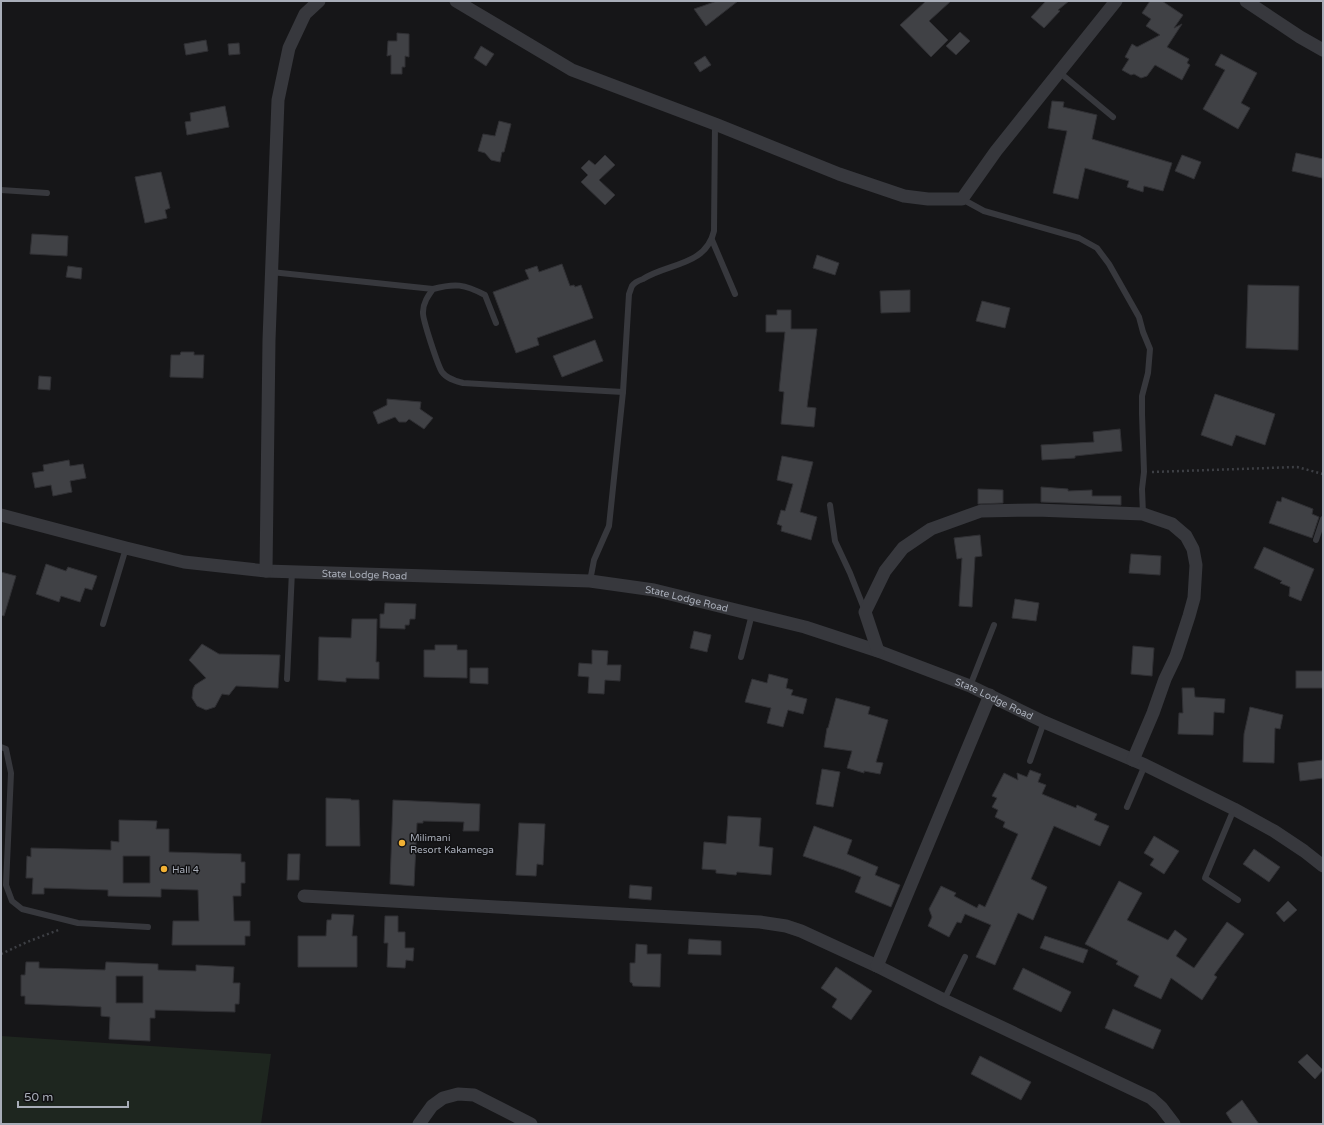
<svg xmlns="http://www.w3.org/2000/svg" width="1324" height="1125" font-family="'Varela Round',sans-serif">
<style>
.green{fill:#1e261f}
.building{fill:#404145;stroke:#303034;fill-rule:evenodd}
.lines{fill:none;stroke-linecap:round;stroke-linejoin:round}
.path{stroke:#3d3f44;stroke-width:2.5;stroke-dasharray:2 3;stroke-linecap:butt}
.service{stroke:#37383d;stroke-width:6}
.minor{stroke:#37383d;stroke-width:13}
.poi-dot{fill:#f2b134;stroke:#111113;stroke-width:1.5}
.labels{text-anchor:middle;stroke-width:3;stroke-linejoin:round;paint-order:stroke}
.street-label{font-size:10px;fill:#a8adb8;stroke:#111113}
.poi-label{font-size:10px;fill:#a8adb8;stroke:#111113;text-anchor:start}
</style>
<rect width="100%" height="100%" fill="#161618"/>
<polygon class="green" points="1,1036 271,1054 261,1124 1,1124"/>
<g class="building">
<polygon points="717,1 738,1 706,26 694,9"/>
<polygon points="926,1 951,1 929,21 948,40 931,57 900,25"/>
<polygon points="1046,1 1069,1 1058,10 1060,11 1044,28 1031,17"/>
<polygon points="1150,1 1162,1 1183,15 1174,28 1182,24 1167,47 1189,59 1187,63 1190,65 1182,80 1155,65 1147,76 1141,78 1134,74 1131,75 1122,70 1129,59 1125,57 1132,44 1137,47 1160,35 1146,26 1151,19 1142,13"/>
<polygon points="960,32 970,41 956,55 946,46"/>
<polygon points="397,33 409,34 409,57 405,56 405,67 402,67 402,74 391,74 391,55 387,56 388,41 397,41"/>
<polygon points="206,40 208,51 186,55 184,44"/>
<polygon points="239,43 240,54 229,55 228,44"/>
<polygon points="481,46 494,54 486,66 474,58"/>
<polygon points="1221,54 1257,73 1241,103 1250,108 1238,129 1203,109 1225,70 1215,65"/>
<polygon points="705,56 711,65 700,72 694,63"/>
<polygon points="1052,101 1064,102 1063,107 1097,115 1092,139 1172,163 1163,191 1144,186 1143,192 1127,187 1129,181 1085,168 1078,199 1053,193 1067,131 1048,128"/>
<polygon points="225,106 229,127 187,135 185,122 191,121 190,113"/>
<polygon points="499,121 511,124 504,152 502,152 500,162 491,160 485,153 478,151 483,134 495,136"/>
<polygon points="1296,153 1323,159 1322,178 1292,171"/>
<polygon points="605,155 615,165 599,180 615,195 605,205 581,182 588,175 581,168 589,160 595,165"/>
<polygon points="1182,155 1201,162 1194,179 1175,171"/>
<polygon points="161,172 170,208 165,210 167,218 145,223 135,177"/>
<polygon points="32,234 68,236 67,256 30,254"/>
<polygon points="817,255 839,263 835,275 813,268"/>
<polygon points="562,264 570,286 574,285 575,287 581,285 593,318 537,338 539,345 516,353 493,292 529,279 525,270 537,266 539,272"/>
<polygon points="68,266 82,268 81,279 66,277"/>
<polygon points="1248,285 1299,286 1298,350 1246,348"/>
<polygon points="910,290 910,312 881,313 880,291"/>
<polygon points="982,301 1010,308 1005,328 976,321"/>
<polygon points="777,310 791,310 791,329 817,329 807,407 816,408 814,427 781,424 784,392 779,391 785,332 766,332 766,315 777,315"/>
<polygon points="595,340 603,361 562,377 553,356"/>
<polygon points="181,352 194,352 194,355 204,355 203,378 170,377 171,355 180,355"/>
<polygon points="39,376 51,377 50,390 38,389"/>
<polygon points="1215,394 1275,414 1265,445 1236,435 1232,446 1201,435"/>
<polygon points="387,399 421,402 420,409 433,418 424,429 409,419 406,422 399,422 395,417 378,424 373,412 387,405"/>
<polygon points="1120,429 1122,451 1075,456 1075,458 1042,460 1041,445 1094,442 1093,432"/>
<polygon points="782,456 813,462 800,512 817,517 811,540 781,531 782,526 777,524 781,510 785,511 793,484 777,480"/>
<polygon points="69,460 70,466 83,464 86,478 70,481 72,492 53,496 51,485 35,488 32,473 44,471 43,465"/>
<polygon points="1041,487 1068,489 1068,491 1092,490 1092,496 1121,496 1121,505 1041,502"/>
<polygon points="978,489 1003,490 1003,503 978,504"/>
<polygon points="1282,497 1313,509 1312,514 1319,517 1312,538 1269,523 1277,501 1281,502"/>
<polygon points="980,535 982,556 975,557 972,607 959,606 962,558 957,559 954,538"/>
<polygon points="1264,547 1314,569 1301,601 1289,596 1290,587 1280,583 1282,581 1254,568"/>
<polygon points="1131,554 1161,556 1160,575 1129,573"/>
<polygon points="46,564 66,571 68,567 97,576 92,590 85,588 80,602 61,596 59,602 36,594"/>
<polygon points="1,572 16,576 4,616 1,615"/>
<polygon points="1015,599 1039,603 1036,621 1012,618"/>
<polygon points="385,603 416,604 415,619 410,619 409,625 405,625 405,629 380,628 380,614 384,614"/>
<polygon points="352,619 377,619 376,662 379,662 379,679 346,678 346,682 318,680 319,637 351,638"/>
<polygon points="694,631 711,635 707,652 690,648"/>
<polygon points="202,644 219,654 280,655 278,688 236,686 229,695 222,694 215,707 206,710 197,706 192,698 193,689 195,685 206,678 189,660"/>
<polygon points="435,645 457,645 457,650 467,650 467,678 424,677 424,650 435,650"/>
<polygon points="1133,646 1154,648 1152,676 1131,674"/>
<polygon points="592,650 608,651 607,665 621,665 620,681 605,680 604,694 588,693 589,677 578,676 579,663 592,664"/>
<polygon points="470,668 488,668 488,684 470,683"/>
<rect x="1296" y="671" width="27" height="17"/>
<polygon points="769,674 788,679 786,688 793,690 791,695 807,699 803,714 788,710 783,727 767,723 771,708 745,702 752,679 767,683"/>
<polygon points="1182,688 1194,688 1195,697 1225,699 1224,713 1214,712 1213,735 1178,734 1179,713 1183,713"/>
<polygon points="836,698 870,707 868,714 888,720 876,762 883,763 880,774 864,771 864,773 847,768 852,751 824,747 827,728 828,728"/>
<polygon points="1250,707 1283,715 1280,729 1275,728 1274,763 1243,762 1244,734"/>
<polygon points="1323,760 1323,778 1300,781 1298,763"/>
<polygon points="822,769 840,772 833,807 816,804"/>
<polygon points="1030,770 1041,774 1038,782 1046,785 1042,794 1076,808 1077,805 1097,814 1094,820 1109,826 1100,846 1054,826 1031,879 1047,887 1033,920 1018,913 995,965 976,957 991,925 965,914 961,923 957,922 949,937 928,926 932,917 929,909 941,886 956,893 954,896 977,908 979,904 985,907 1018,834 1003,827 1005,822 995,817 998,810 992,807 997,798 992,796 1004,773 1018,780 1017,773 1027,777"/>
<polygon points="326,798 351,799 351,800 359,800 360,846 326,846"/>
<polygon points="393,800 480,804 479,831 463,831 464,822 423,821 423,823 417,823 414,886 390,884"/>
<polygon points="728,816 761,818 759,846 773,848 771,875 737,872 736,875 716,873 716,870 702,869 704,842 726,844"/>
<path d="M119 820 157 821 156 829H169V852L241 854V862H245V883H241V896H233L234 921H250V936H245V945H172L173 921H199L198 890 161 889V897L108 896V890L44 888V894H32L33 878H26L27 856 31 857V848L111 850V841L119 842ZM123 856H150V883H123Z"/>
<polygon points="519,823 545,824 543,865 537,864 536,876 516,875"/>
<polygon points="814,826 852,840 847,854 878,867 875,875 900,885 891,907 855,892 861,877 844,870 803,856"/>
<polygon points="1154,836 1179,851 1164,874 1150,865 1154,859 1144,853"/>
<polygon points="1254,849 1280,867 1269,882 1243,864"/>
<polygon points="288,854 300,854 299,880 287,880"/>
<polygon points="1119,881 1142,893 1127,920 1168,940 1175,930 1187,939 1176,956 1194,968 1227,922 1244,934 1214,975 1217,977 1202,1000 1171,978 1161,999 1134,986 1139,976 1116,964 1118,961 1085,944"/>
<polygon points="630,885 652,887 651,900 629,898"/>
<polygon points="1288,901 1297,910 1284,922 1276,913"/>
<polygon points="332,914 354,915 352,936 357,936 357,967 298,967 298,936 326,936 327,920 331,920"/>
<polygon points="385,916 398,916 398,932 405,932 405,948 414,948 413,961 406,960 405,968 387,967 388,943 384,943"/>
<polygon points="1045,936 1088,950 1083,963 1040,948"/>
<polygon points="689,939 721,941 721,955 688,954"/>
<polygon points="636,944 647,945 647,954 661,954 660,987 633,986 632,983 630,982 630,963 635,963"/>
<path d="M26 962H39V968L105 970 106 962 157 964H158V970L196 971V965L234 967 233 983H240L239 1004H235V1012L155 1010V1018H150V1041L109 1039 110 1017 101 1016V1007L25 1004V996H21V975H25ZM116 976H143V1003H116Z"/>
<polygon points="836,967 872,991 851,1020 832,1007 837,999 821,988"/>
<polygon points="1023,968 1071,992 1061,1012 1013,989"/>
<polygon points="1113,1009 1161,1030 1153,1049 1105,1028"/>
<polygon points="1307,1054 1323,1070 1315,1079 1298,1062"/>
<polygon points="980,1056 1031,1082 1021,1100 971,1074"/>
<polygon points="1242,1100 1259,1124 1233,1124 1226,1113"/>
</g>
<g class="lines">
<g class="path">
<polyline points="1152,472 1297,467 1323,474"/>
<polyline points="1,954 27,942 61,929"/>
</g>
<g class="service">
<polyline points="1059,72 1113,117"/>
<polyline points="1,190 47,193"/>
<polyline points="962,199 984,211 1079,238 1097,248 1109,264 1139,317 1143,332 1150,349 1148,373 1142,396 1142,414 1144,472 1142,489 1143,514"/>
<polyline points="712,240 735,294"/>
<polyline points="271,272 433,289"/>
<path d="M496 323 485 295C464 284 455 283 433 289 428 296 423 303 423 312 422 318 438 366 442 372 447 379 456 381 463 383L623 392"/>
<polyline points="830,505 835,541 850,573 865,611"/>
<polyline points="1316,540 1323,519"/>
<path d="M590 581 594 560 609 526 623 392 629 294C630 292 631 288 632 286 634 283 640 280 643 279 668 263 706 266 714 231L715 124"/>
<polyline points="103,624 126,548"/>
<polyline points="741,657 752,614"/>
<polyline points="287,679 292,571"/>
<polyline points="970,686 994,625"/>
<polyline points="1,747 6,749 11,773 6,885 12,901 22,909 78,923 148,927"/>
<polyline points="1030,761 1044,722"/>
<polyline points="1127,807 1145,765"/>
<polyline points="1234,809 1205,878 1238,900"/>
<polyline points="944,1000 965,957"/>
</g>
<g class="minor">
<polyline points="456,1 572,70 715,124 839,174 904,196 928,199 962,199 996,151 1116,1"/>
<polyline points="1246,1 1300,37 1323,50"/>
<path id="s1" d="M1 515 126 548 184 562 266 571 590 581 654 590 805 627 878 651 970 686 1044 722 1145 765 1234 809 1274 831 1304 851 1323 866"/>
<polyline points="266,571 269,340 278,100 289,48 305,14 319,1"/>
<polyline points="878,651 865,612 885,571 903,548 931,529 981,511 1036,510 1143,514 1172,524 1186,536 1193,549 1196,565 1194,598 1189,616 1176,656 1165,679 1153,713 1133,760"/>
<polyline points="304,896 760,922 786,926 801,931 877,966 944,1000 1151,1098 1161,1107 1174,1124"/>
<polyline points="877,966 990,695"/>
<polyline points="419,1124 432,1106 443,1098 458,1094 474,1095 531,1124"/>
</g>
</g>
<g class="poi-dot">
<circle cx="402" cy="843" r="4"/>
<circle cx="164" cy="869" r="4"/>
</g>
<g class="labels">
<g class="street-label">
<text dy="4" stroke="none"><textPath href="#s1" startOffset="370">State Lodge Road</textPath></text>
<text dy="4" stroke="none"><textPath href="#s1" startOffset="694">State Lodge Road</textPath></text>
<text dy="4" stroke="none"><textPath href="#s1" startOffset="1018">State Lodge Road</textPath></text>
</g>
<g class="poi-label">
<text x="410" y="841">Milimani<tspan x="410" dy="12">Resort Kakamega</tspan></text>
<text x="172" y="873">Hall 4</text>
</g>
</g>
<rect width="1324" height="1125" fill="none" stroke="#a8adb8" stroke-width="4"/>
<path d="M18 1101v6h110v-6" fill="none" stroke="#a8adb8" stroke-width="2"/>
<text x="24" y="1101" font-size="12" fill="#a8adb8" stroke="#111113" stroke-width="3" paint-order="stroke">50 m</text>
</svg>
